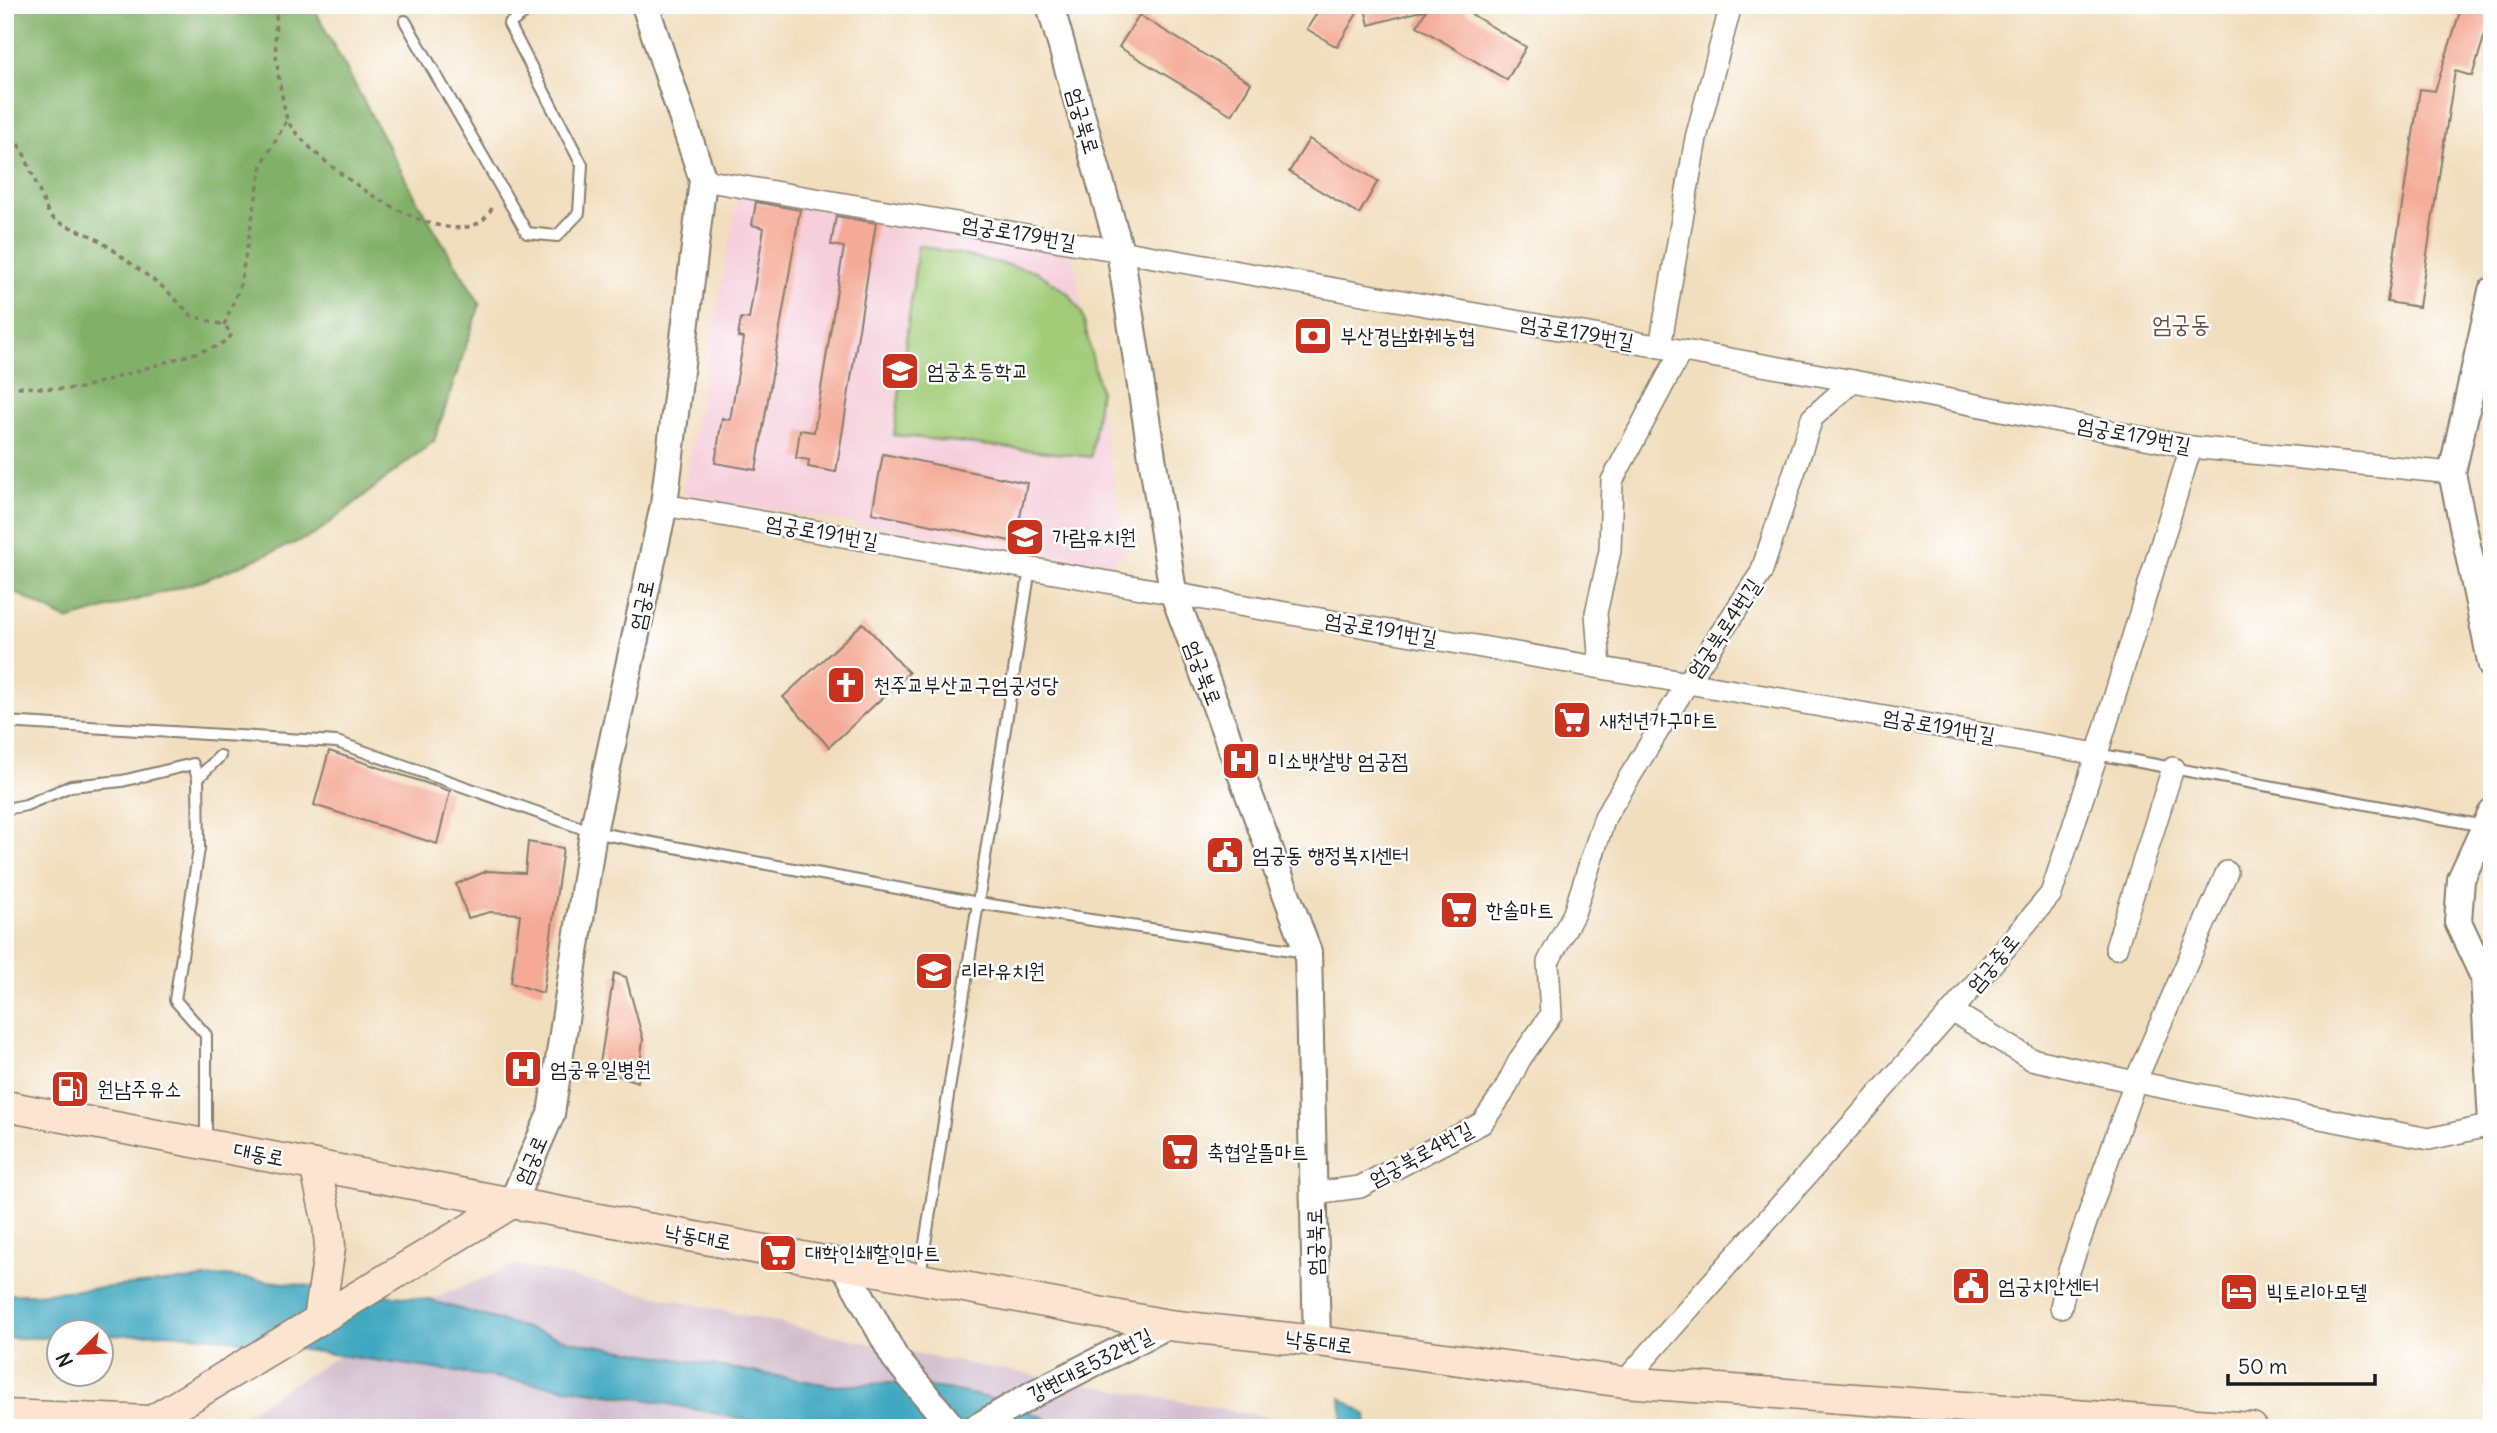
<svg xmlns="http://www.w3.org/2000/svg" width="2497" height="1433" font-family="Delius,'Poor Story',sans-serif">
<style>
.built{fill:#f5cfdb}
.industrial{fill:#d1bdcc}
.green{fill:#a2cc78;stroke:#5f744a;stroke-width:2}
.forest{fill:#81b068;stroke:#4e6642;stroke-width:2}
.water{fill:#40a8c0;stroke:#2e626e;stroke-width:2}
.building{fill:#f4aa96}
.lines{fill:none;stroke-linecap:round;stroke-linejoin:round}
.service-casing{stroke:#867d6d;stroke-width:14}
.minor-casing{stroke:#867d6d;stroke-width:24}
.tertiary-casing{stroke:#867d6d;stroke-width:30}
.secondary-casing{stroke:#867d6d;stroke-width:33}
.path{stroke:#867d6d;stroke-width:3.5;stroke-dasharray:5 5;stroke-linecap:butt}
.service{stroke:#fff;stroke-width:10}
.minor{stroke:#fff;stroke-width:21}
.tertiary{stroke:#fff;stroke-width:26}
.secondary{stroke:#fde4d1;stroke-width:30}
.labels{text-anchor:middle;stroke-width:5;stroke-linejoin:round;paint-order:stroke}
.street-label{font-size:21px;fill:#1c1c1c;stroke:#fff}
.poi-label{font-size:21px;fill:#1c1c1c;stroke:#fff;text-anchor:start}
.quarter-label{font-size:24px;fill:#684e47;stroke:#fff}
</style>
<rect width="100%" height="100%" fill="#fff"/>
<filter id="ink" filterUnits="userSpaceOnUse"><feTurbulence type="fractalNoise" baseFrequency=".0143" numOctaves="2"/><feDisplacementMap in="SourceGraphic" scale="14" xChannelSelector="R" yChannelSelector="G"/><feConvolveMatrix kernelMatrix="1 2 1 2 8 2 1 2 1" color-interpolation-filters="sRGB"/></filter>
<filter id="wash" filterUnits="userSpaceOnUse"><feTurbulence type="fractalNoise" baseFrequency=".00686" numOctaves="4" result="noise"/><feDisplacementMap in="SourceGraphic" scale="28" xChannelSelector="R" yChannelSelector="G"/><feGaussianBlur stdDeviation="1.57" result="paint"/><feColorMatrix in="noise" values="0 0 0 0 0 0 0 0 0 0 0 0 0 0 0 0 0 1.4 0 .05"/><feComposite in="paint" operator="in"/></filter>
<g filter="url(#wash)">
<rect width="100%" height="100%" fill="#f1debe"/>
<polygon class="built" points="739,191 1071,247 1127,550 1110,565 682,495"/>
<polygon class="industrial" points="517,1265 932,1357 1307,1424 1386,1428 221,1428 429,1300"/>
<polygon class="green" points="918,245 1036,271 1069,294 1082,313 1100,391 1091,457 894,435"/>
<polygon class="forest" points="5,5 312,5 419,204 480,304 434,441 314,535 205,580 67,620 5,587"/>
<g class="water">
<polygon points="226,1276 429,1300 571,1341 835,1386 889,1383 947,1389 998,1400 1045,1418 1055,1428 785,1428 649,1400 222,1338 167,1333 102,1336 102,1332 60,1332 59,1338 5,1338 5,1294 35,1294"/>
<polygon points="1341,1398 1366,1415 1367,1428 1343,1428"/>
</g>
<g id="blocks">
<g class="building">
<polygon points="1322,5 1362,5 1337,47 1307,29"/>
<polygon points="1364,5 1423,5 1424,10 1369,25"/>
<polygon points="1429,5 1456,5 1526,47 1507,80 1417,26"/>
<polygon points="2462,5 2492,5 2492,12 2472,76 2455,71 2419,307 2387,302 2420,89 2435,91"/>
<polygon points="1139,15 1251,83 1232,115 1119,47"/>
<polygon points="1309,139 1378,181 1359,214 1289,172"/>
<polygon points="756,202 800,210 756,470 715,463 722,418 730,420 744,338 738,337 741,318 749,319 764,228 752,225"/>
<polygon points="836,216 876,223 836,472 808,467 809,460 796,458 800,430 814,432 844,247 831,245"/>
<polygon points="883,454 1027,483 1015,542 872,513"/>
<polygon points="863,623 909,673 829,747 783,697"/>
<polygon points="329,751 450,791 437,844 314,805"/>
<polygon points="528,842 563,848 543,993 511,983 520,914 490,912 468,918 456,884 487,871 525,873"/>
<polygon points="614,973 626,977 643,1039 638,1082 599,1070"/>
</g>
</g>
</g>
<g filter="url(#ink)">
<use href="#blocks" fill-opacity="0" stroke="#867d6d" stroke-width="2"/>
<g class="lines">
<g class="service-casing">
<g id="service">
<polyline points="405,21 527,233 557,236 579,213 582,165 509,24 536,5"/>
<polyline points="5,722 337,742 593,832 978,903 1305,952"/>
<polyline points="2097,754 2484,826"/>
<polyline points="11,808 26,805 71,786 122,781 193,764 198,778"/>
<polyline points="206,1141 206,1035 175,1000 199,849 198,778 220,756"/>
<polyline points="920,1276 1030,568"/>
</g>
</g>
<g class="minor-casing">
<g id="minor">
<polyline points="703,180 1120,251 1853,381 2191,447 2452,473"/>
<polyline points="1660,347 1696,138 1731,5"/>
<polyline points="664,505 2097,754"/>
<polyline points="1600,667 1596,613 1610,551 1612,481 1681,351"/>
<polyline points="2116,948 2173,768"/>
<polyline points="1952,1011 2031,1059 2135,1082 2429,1139 2492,1125"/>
<polyline points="1314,1193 1360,1187 1482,1123 1503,1093 1520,1059 1551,1015 1548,962 1574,913 1605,817 1688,682 1761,573 1812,418 1853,381"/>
<polyline points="2061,1307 2069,1271 2135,1082 2227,872"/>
<polyline points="1624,1382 1952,1011 2051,894 2097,754 2191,447"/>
</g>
</g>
<g class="tertiary-casing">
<g id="tertiary">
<polyline points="1050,5 1120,251 1173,592 1308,952 1317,1341"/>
<polyline points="2492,291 2452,473 2492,666"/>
<polyline points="2492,812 2461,879 2458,922 2484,977 2492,1123"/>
<polyline points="512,1203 551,1114 593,832 664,505 703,180 645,5"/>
<polyline points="844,1265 895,1358 953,1428"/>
<polyline points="976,1428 1035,1393 1168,1325"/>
</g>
</g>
<g class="secondary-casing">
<g id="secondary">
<polyline points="5,1106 512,1203 1168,1325 1317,1341 1624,1382 2252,1428"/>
<polyline points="315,1165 328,1224 330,1247 319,1319"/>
<polyline points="5,1415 150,1421"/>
<polyline points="140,1428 512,1203"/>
</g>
</g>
<g class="path">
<path d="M278 5C271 43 279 83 287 120 307 159 466 277 493 205"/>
<polyline points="5,129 22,149 49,215 58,222 94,237 112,249 165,289 192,316 224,325 232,334 228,340 215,347 81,388 64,389 5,386"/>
<polyline points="224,325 240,286 262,164 287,120"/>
</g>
<use href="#service" class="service"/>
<use href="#minor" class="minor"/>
<use href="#tertiary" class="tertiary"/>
<use href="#secondary" class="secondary"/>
</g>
</g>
<defs>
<g id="bank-square" transform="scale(2.0125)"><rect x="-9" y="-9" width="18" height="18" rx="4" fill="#c8321e" stroke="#fff"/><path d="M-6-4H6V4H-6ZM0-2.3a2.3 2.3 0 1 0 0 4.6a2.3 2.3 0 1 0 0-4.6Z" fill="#fff"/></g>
<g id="school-square" transform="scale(2.0125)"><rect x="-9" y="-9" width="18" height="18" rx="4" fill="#c8321e" stroke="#fff"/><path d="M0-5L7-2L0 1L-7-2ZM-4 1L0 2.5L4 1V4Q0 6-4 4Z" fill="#fff"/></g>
<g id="church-square" transform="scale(2.0125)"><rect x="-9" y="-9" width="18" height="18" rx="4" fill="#c8321e" stroke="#fff"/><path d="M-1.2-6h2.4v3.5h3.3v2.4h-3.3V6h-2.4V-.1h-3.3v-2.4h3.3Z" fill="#fff"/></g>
<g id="supermarket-square" transform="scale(2.0125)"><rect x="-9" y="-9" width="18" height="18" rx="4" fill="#c8321e" stroke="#fff"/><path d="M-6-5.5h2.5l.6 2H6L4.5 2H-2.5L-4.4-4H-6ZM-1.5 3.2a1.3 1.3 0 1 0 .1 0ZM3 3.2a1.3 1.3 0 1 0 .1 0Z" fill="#fff"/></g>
<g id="hospital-square" transform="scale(2.0125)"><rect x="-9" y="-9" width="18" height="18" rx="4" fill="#c8321e" stroke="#fff"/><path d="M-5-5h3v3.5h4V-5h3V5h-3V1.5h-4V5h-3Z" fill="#fff"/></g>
<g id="civic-square" transform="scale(2.0125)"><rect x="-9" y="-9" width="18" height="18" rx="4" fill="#c8321e" stroke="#fff"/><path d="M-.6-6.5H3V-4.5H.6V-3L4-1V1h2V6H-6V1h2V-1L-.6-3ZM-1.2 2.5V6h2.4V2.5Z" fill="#fff"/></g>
<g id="fuel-square" transform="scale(2.0125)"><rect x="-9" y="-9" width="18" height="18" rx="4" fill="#c8321e" stroke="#fff"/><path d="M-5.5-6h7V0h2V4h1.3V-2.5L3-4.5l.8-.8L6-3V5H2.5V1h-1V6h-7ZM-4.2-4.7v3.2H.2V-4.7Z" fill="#fff"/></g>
<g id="hotel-square" transform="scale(2.0125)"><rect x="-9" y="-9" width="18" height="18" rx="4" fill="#c8321e" stroke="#fff"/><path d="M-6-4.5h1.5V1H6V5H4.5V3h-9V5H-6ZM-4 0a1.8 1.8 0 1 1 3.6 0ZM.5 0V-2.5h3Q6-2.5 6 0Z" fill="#fff"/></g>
</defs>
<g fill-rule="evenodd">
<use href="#bank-square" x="1313" y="336"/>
<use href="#school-square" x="900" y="371"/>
<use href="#school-square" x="1025" y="537"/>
<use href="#church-square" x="846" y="685"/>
<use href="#supermarket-square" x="1572" y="720"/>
<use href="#hospital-square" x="1241" y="761"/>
<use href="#civic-square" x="1225" y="855"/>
<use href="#supermarket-square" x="1459" y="910"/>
<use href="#school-square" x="934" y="971"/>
<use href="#hospital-square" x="523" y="1069"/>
<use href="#fuel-square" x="70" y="1089"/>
<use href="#supermarket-square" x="1180" y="1152"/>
<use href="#supermarket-square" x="778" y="1253"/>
<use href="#civic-square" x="1971" y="1286"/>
<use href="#hotel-square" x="2239" y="1292"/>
</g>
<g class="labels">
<g class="street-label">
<text transform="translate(1083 121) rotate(74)" y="7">엄궁북로</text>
<text transform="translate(1019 233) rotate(10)" y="7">엄궁로179번길</text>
<text transform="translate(1577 332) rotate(10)" y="7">엄궁로179번길</text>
<text transform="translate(2134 435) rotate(11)" y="7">엄궁로179번길</text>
<text transform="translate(822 532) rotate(10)" y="7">엄궁로191번길</text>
<text transform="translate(642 605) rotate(-78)" y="7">엄궁로</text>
<text transform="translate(1724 628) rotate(-56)" y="7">엄궁북로4번길</text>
<text transform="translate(1381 629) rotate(10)" y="7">엄궁로191번길</text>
<text transform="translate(1203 673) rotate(69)" y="7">엄궁북로</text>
<text transform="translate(1939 726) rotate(10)" y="7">엄궁로191번길</text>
<text transform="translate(1993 963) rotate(-50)" y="7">엄궁중로</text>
<text transform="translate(259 1154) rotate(11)" y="7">대동로</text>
<text transform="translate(1421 1154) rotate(-28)" y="7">엄궁북로4번길</text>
<text transform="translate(531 1160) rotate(-66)" y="7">엄궁로</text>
<text transform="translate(698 1237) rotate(10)" y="7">낙동대로</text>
<text transform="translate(1315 1242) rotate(-91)" y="7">엄궁북로</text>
<text transform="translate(1319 1342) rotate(7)" y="7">낙동대로</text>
<text transform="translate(1090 1365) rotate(-27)" y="7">강변대로532번길</text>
</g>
<g class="poi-label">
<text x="1340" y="343">부산경남화훼농협</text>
<text x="927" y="378">엄궁초등학교</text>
<text x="1052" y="544">가람유치원</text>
<text x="873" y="692">천주교부산교구엄궁성당</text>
<text x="1599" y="727">새천년가구마트</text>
<text x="1268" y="768">미소뱃살방 엄궁점</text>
<text x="1252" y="862">엄궁동 행정복지센터</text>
<text x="1486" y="917">한솔마트</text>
<text x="961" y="978">리라유치원</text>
<text x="550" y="1076">엄궁유일병원</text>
<text x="97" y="1096">원남주유소</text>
<text x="1207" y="1159">축협알뜰마트</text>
<text x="805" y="1260">대학인쇄할인마트</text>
<text x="1998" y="1293">엄궁치안센터</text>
<text x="2266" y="1299">빅토리아모텔</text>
</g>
<g class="quarter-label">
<text x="2181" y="332">엄궁동</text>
</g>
</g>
<rect width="2497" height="1433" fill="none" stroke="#fff" stroke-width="28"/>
<g transform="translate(80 1353) rotate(246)"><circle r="33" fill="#ffffff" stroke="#a4a4a4" stroke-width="2"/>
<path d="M0-5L12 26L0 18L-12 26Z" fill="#c8321e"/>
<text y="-10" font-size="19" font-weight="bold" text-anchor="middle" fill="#1c1c1c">N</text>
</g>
<path d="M2228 1374v10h147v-10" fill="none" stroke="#1c1c1c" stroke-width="3.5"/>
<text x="2238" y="1374" font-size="21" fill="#1c1c1c" stroke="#ffffff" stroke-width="5" paint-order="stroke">50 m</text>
</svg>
